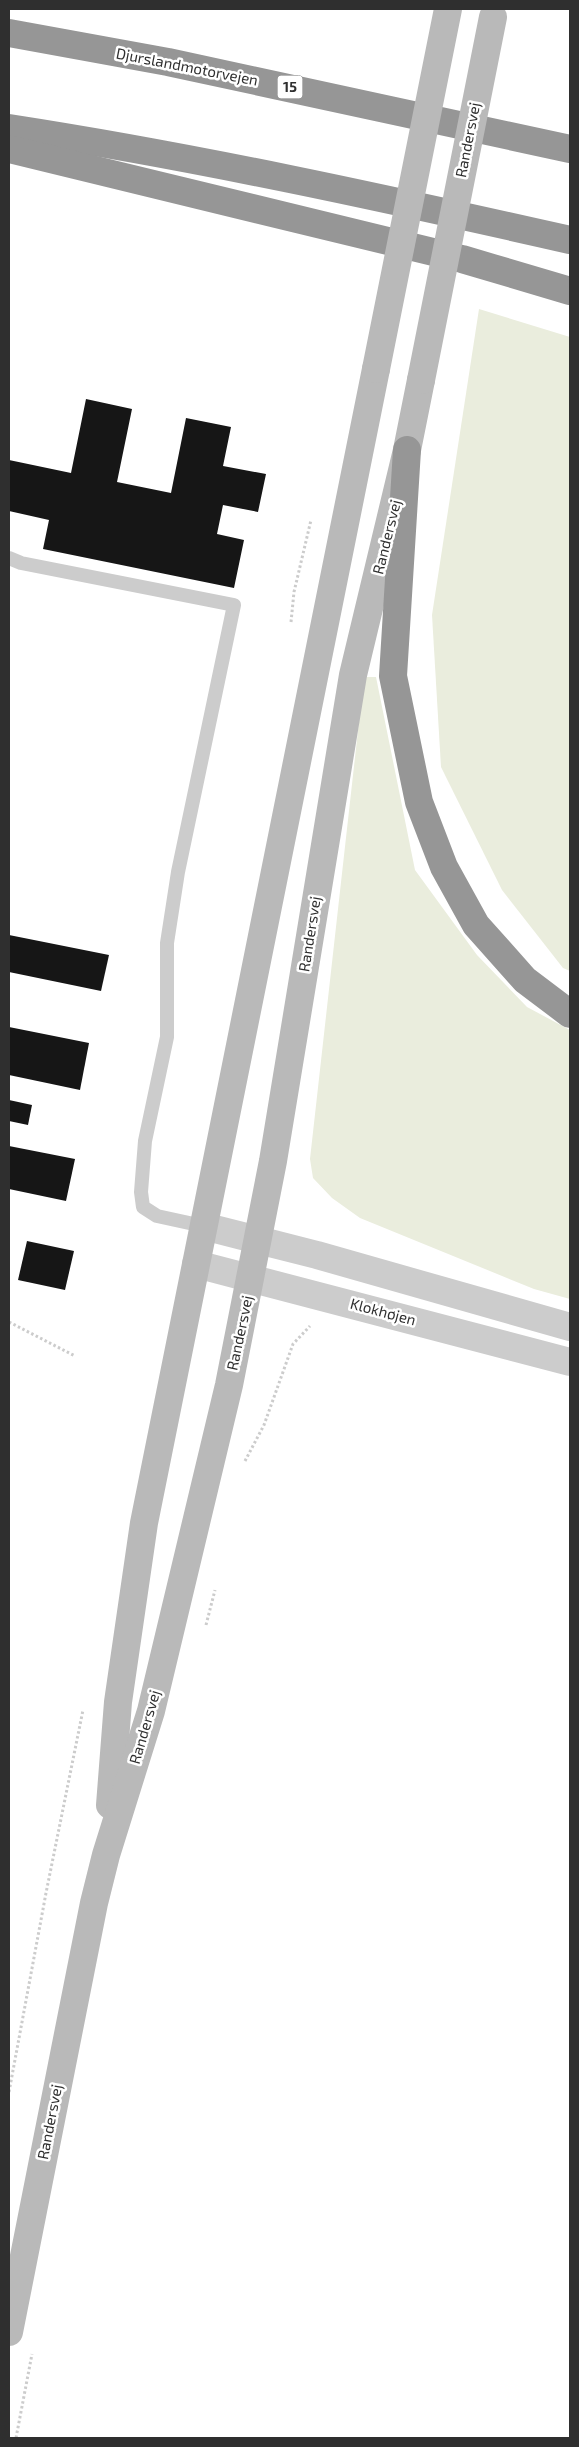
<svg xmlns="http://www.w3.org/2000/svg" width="579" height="2447" font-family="'Exo 2',sans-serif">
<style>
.green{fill:#eaeddd}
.building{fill:#161616}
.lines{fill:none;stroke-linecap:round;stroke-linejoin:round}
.path{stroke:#ccc;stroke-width:3;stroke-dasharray:2.5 2.5;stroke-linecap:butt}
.service{stroke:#ccc;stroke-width:14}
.tertiary{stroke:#ccc;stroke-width:28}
.secondary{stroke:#b9b9b9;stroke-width:28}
.motorway{stroke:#969696;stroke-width:28}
.secondary-bridge{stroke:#b9b9b9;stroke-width:28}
.labels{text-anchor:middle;stroke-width:5;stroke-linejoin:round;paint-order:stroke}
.shield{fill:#fff;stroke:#6d6d6d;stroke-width:1}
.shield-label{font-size:14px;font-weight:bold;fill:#2f2f2f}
.street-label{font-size:15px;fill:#2f2f2f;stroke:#fff}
</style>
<rect width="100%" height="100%" fill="#fff"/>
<g class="green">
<polygon points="479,309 570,337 570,971 563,968 502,890 441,767 432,615"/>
<polygon points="364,677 376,677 415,870 477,955 527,1007 570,1030 570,1299 534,1289 360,1218 332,1198 313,1178 310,1159"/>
</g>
<g class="building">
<polygon points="86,399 132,409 117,482 171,493 186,418 231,427 223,466 266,474 258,512 223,505 217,534 244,540 234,588 43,549 49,520 9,511 9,460 71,473"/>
<polygon points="9,935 109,955 101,991 9,972"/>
<polygon points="9,1027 89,1043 80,1090 9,1075"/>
<polygon points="9,1100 32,1105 28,1125 9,1121"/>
<polygon points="9,1146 75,1159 66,1201 9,1189"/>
<polygon points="27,1241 74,1251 65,1290 18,1280"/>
</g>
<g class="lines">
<g class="path">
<polyline points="291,622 294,592 311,520"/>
<polyline points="9,1322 75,1356"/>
<polyline points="245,1461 264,1425 293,1344 310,1326"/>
<polyline points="206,1625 215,1590"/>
<polyline points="9,2092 46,1893 83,1710"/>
<polyline points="16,2438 32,2354"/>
</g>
<polyline class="service" points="9,558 21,563 234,605 178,872 167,943 167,1037 145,1141 141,1192 143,1207 157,1216 203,1226"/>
<g class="tertiary">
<polyline points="203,1226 317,1255 570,1327"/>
<polyline points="196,1264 570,1362"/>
</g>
<g class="secondary">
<polyline points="110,1805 118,1702 144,1523 376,369"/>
<polyline points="9,2332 94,1903 106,1855 151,1711 229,1385 273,1161 353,675 407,450 421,380"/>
</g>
<g class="motorway">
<polyline points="9,33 168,62 570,149"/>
<path d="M9 128C197 157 384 198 570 240"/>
<polyline points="9,149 462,259 570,291"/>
<polyline points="407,450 393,676 419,802 444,867 476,925 525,980 570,1014"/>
</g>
<g class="secondary-bridge">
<polyline points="376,369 448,9"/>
<polyline points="421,380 493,17"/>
</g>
</g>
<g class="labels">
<rect class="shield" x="277.5" y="75.5" width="25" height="23" rx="4"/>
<g class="shield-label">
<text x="290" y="92">15</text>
</g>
<g class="street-label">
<text transform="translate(187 67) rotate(11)" y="5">Djurslandmotorvejen</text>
<text transform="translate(468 140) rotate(-79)" y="5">Randersvej</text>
<text transform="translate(387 537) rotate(-76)" y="5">Randersvej</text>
<text transform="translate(310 934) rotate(-81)" y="5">Randersvej</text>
<text transform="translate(383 1312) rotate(15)" y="5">Klokhøjen</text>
<text transform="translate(240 1333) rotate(-78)" y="5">Randersvej</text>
<text transform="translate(145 1727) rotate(-74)" y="5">Randersvej</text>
<text transform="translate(50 2122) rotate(-79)" y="5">Randersvej</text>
</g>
</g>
<rect width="579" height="2447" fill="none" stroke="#2f2f2f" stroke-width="20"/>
</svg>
